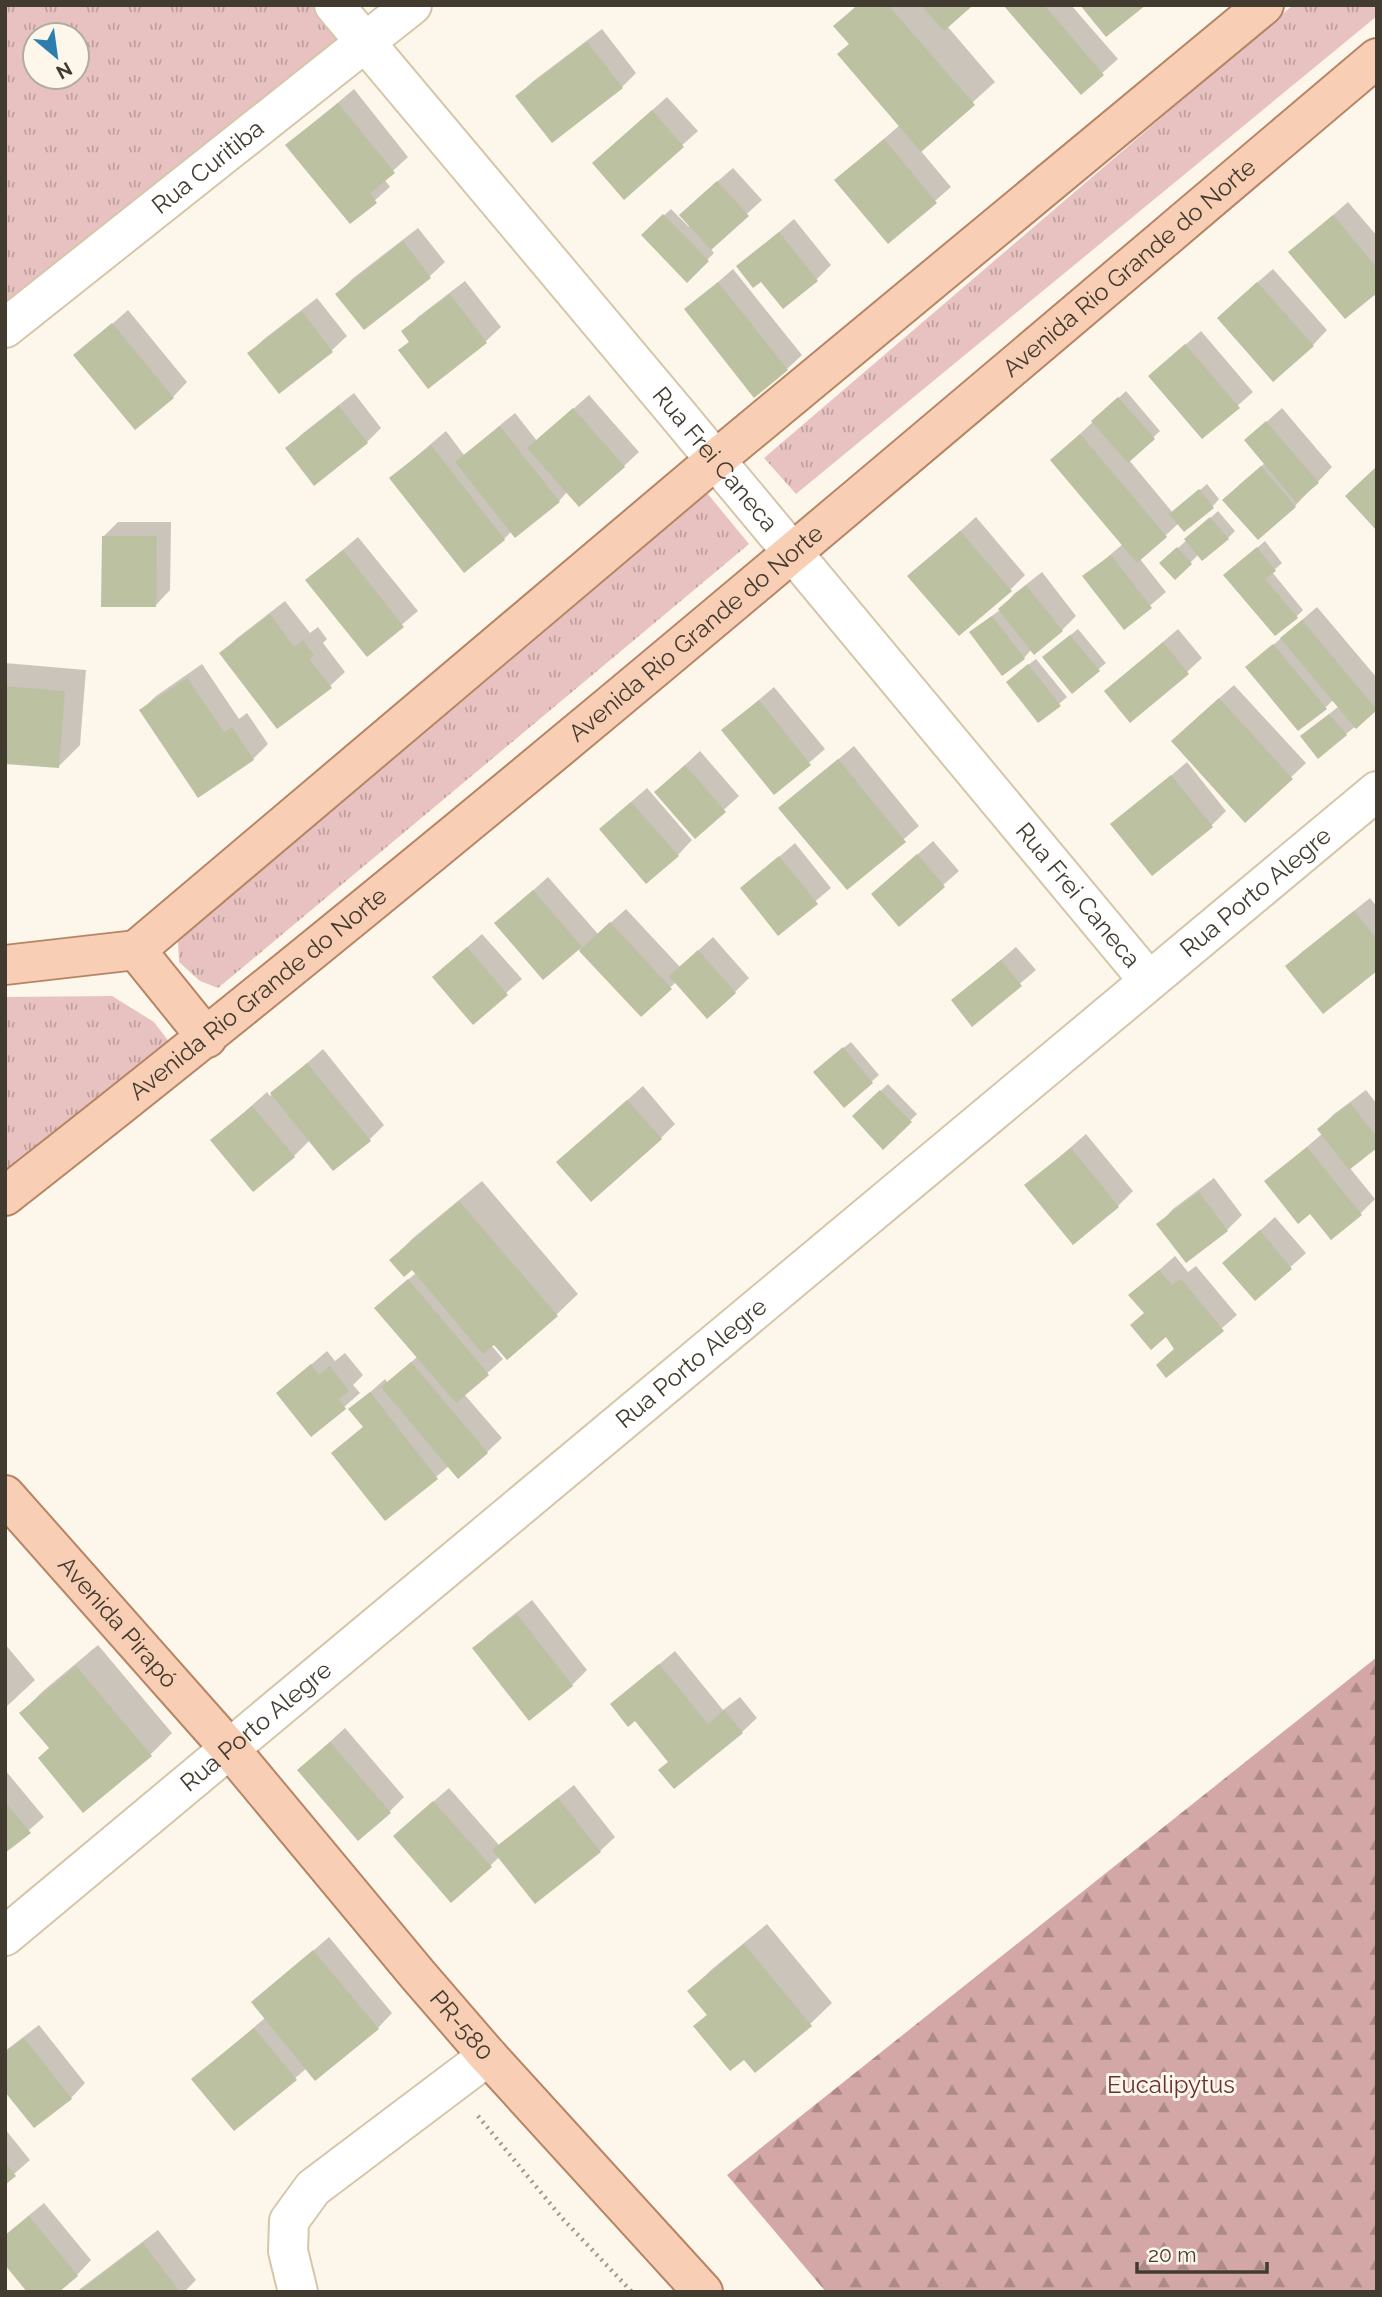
<svg xmlns="http://www.w3.org/2000/svg" width="1382" height="2297" font-family="Raleway,sans-serif">
<style>
.forest{fill:url(#forest-firs)}
.park{fill:url(#park-tufts);fill-rule:evenodd}
.shadow{fill:#0003}
.building{fill:#bcc1a1}
.lines{fill:none;stroke-linecap:round;stroke-linejoin:round}
.minor-casing{stroke:#d6c6a9;stroke-width:42}
.major-casing{stroke:#b68566;stroke-width:42}
.path{stroke:#a0998d;stroke-width:4.5;stroke-dasharray:2 5;stroke-linecap:butt}
.minor{stroke:#fff;stroke-width:38}
.major{stroke:#f8ceb5;stroke-width:38}
.labels{text-anchor:middle;stroke-width:6;stroke-linejoin:round;paint-order:stroke}
.street-label{font-size:24px;fill:#423c30;stroke:#fdf6ea}
.park-label{font-size:24px;fill:#6a3031;stroke:#fdf6ea}
</style>
<defs>
<pattern id="forest-firs" width="22" height="20" patternUnits="userSpaceOnUse" patternTransform="scale(1.75)"><rect width="22" height="20" fill="#d3a7a6"/><path d="M5 1l3.5 6h-7zM16 11l3.5 6h-7z" fill="#ad8988"/></pattern>
<pattern id="park-tufts" width="24" height="20" patternUnits="userSpaceOnUse" patternTransform="scale(1.75)"><rect width="24" height="20" fill="#e8c2c1"/><path d="M3 7l-1-3M5 7V3M7 7l1-3M15 17l-1-3M17 17v-4M19 17l1-3" fill="none" stroke="#be9f9d"/></pattern>
</defs>
<rect width="100%" height="100%" fill="#fdf6ea"/>
<polygon class="forest" points="1377,1657 1377,2292 826,2292 727,2175"/>
<g class="park">
<path d="M5 5H311L342 41 5 313ZM35 35H77V77H35Z"/>
<polygon points="1293,5 1377,5 1377,16 796,494 764,458"/>
<polygon points="707,493 749,544 218,988 200,981 179,962 178,940"/>
<polygon points="112,996 154,1022 170,1043 5,1177 5,997"/>
</g>
<g class="shadow">
<polygon points="857,5 971,5 947,26 995,82 920,150 951,187 888,242 836,180 900,125 851,43 836,26"/>
<polygon points="1006,5 1071,5 1118,59 1081,92"/>
<polygon points="602,29 636,73 622,87 518,96 532,82"/>
<polygon points="354,89 408,157 384,179 390,187 350,222 288,145"/>
<polygon points="667,97 698,131 624,197 609,149"/>
<polygon points="733,168 762,200 710,248 714,253 687,280 643,235 671,209 689,227 696,200"/>
<polygon points="1348,202 1377,236 1377,290 1291,252"/>
<polygon points="794,219 831,265 816,280 762,280 738,267"/>
<polygon points="418,228 445,262 430,276 364,327 338,294 352,279"/>
<polygon points="733,269 802,355 787,369 686,310"/>
<polygon points="1273,269 1327,330 1313,345 1234,303"/>
<polygon points="465,281 501,327 486,341 428,386 400,351 410,341 403,332 418,317"/>
<polygon points="317,298 347,336 332,350 279,392 250,353 264,339"/>
<polygon points="128,310 187,382 173,397 76,356"/>
<polygon points="1201,331 1253,392 1202,437 1150,376"/>
<polygon points="1126,391 1160,431 1129,460 1173,513 1207,484 1219,499 1213,506 1179,523 1140,559 1166,592 1124,628 1085,576 1123,544 1052,460"/>
<polygon points="354,393 381,428 367,442 287,448 302,434"/>
<polygon points="589,395 639,452 624,466 567,492 559,501 512,531 504,539 391,478 446,431 464,455 515,413 537,441"/>
<polygon points="1282,408 1332,467 1295,506 1258,538 1239,485 1265,463 1246,440"/>
<polygon points="1218,511 1235,531 1228,538 1199,554 1175,578 1162,563"/>
<polygon points="976,517 1025,575 1011,589 910,576"/>
<polygon points="118,522 171,522 170,590 156,605 104,536"/>
<polygon points="358,537 418,611 367,654 307,580"/>
<polygon points="1265,541 1282,563 1272,572 1303,610 1296,617 1233,569"/>
<polygon points="1042,572 1076,616 1062,630 1032,649 1024,658 978,626 1000,610 1014,594"/>
<polygon points="285,601 310,633 318,627 327,639 323,643 345,672 330,686 222,653 236,639"/>
<polygon points="1317,607 1377,678 1377,709 1346,734 1310,730 1339,706 1334,699 1326,707 1248,667"/>
<polygon points="1078,629 1106,663 1072,691 1052,650"/>
<polygon points="1178,629 1202,658 1187,672 1106,691"/>
<polygon points="1036,659 1067,697 1039,721 1015,675"/>
<polygon points="5,663 86,670 80,745 58,767 5,762"/>
<polygon points="202,664 239,719 247,713 268,744 253,759 199,795 141,710 156,696"/>
<polygon points="1234,685 1306,763 1246,820 1188,726"/>
<polygon points="774,687 825,749 774,793 724,730"/>
<polygon points="854,746 919,826 847,888 781,808"/>
<polygon points="700,751 739,796 695,836 656,792"/>
<polygon points="1187,762 1226,811 1212,825 1152,873 1113,825"/>
<polygon points="647,788 692,840 678,855 616,815"/>
<polygon points="933,841 959,871 899,924 888,880"/>
<polygon points="795,843 831,888 778,933 742,889"/>
<polygon points="548,877 598,934 626,909 680,967 713,937 749,978 735,992 676,982 641,1015 578,948 497,923"/>
<polygon points="1370,898 1377,907 1377,969 1287,966 1302,952"/>
<polygon points="482,934 522,979 473,1022 434,977"/>
<polygon points="1016,947 1036,970 972,1024 953,1000"/>
<polygon points="851,1042 879,1075 844,1106 822,1065"/>
<polygon points="323,1049 384,1125 370,1139 334,1169 310,1140 294,1156 212,1141 267,1092 270,1096"/>
<polygon points="888,1084 917,1114 883,1147 854,1116"/>
<polygon points="643,1086 675,1124 661,1138 558,1162"/>
<polygon points="1366,1090 1377,1104 1377,1145 1349,1167 1375,1199 1360,1214 1311,1211 1267,1181 1323,1133 1319,1129 1334,1114"/>
<polygon points="1086,1134 1133,1191 1118,1206 1027,1185"/>
<polygon points="1214,1178 1242,1215 1227,1230 1187,1260 1159,1224 1173,1209"/>
<polygon points="482,1181 578,1294 556,1315 491,1345 503,1359 464,1394 502,1438 487,1452 449,1466 386,1519 333,1453 364,1426 351,1409 385,1379 388,1383 418,1356 391,1294 416,1273 412,1268 391,1260 413,1238"/>
<polygon points="1275,1217 1306,1253 1255,1299 1224,1263"/>
<polygon points="1175,1256 1188,1272 1196,1266 1237,1315 1167,1376 1176,1348 1131,1295"/>
<polygon points="327,1351 335,1361 345,1353 363,1375 353,1385 360,1393 312,1435 278,1393"/>
<polygon points="532,1600 587,1670 572,1685 529,1718 474,1648 489,1634"/>
<polygon points="5,1644 35,1680 5,1708"/>
<polygon points="98,1645 172,1733 150,1755 51,1748 21,1713 43,1691"/>
<polygon points="675,1651 723,1710 740,1697 757,1718 742,1732 669,1761 635,1719 612,1704"/>
<polygon points="345,1728 404,1797 389,1812 299,1770"/>
<polygon points="5,1770 44,1817 5,1851"/>
<polygon points="574,1785 615,1837 600,1851 500,1856 490,1866 410,1822 449,1788 499,1845"/>
<polygon points="767,1924 832,2003 810,2024 745,2057 695,2026 708,2014 690,1991 711,1970"/>
<polygon points="329,1937 392,2013 378,2028 307,2068 235,2129 193,2079 265,2018 253,2003"/>
<polygon points="39,2025 85,2083 71,2098 5,2089 5,2051"/>
<polygon points="5,2129 30,2160 5,2182"/>
<polygon points="44,2203 91,2260 77,2275 5,2262 5,2235"/>
<polygon points="158,2230 196,2280 184,2292 76,2292"/>
</g>
<g class="building">
<polygon points="858,5 888,5 975,105 921,152 837,54 849,44 833,26"/>
<polygon points="921,5 969,5 971,7 944,31"/>
<polygon points="1003,5 1044,5 1104,75 1081,95"/>
<polygon points="1080,5 1146,5 1106,37"/>
<polygon points="587,42 623,88 552,143 515,96"/>
<polygon points="338,103 395,173 370,193 377,203 350,224 285,145"/>
<polygon points="652,110 684,147 624,200 592,163"/>
<polygon points="884,139 937,203 888,244 834,180"/>
<polygon points="717,181 749,216 711,250 679,215"/>
<polygon points="663,214 709,261 687,283 641,235"/>
<polygon points="1333,215 1377,268 1377,293 1345,319 1288,252"/>
<polygon points="779,232 818,281 783,309 761,282 753,288 736,266"/>
<polygon points="403,241 431,278 364,330 335,294"/>
<polygon points="718,282 788,370 754,398 684,309"/>
<polygon points="1257,282 1314,346 1273,382 1217,318"/>
<polygon points="450,294 487,343 428,389 398,350 409,342 401,331"/>
<polygon points="302,311 333,352 279,394 247,353"/>
<polygon points="112,323 174,398 135,430 73,355"/>
<polygon points="1185,344 1240,408 1202,439 1148,376"/>
<polygon points="1118,397 1155,439 1128,463 1091,421"/>
<polygon points="339,406 368,443 314,486 285,448"/>
<polygon points="573,408 625,467 579,507 527,448"/>
<polygon points="1266,421 1319,483 1296,502 1244,440"/>
<polygon points="500,426 560,502 515,538 455,462"/>
<polygon points="1080,434 1167,537 1137,563 1050,460"/>
<polygon points="431,445 505,540 464,573 389,478"/>
<polygon points="1261,466 1296,507 1258,540 1222,500"/>
<polygon points="1375,468 1377,470 1377,531 1345,496"/>
<polygon points="1199,489 1214,508 1184,532 1169,514"/>
<polygon points="1210,517 1229,539 1202,561 1184,539"/>
<polygon points="960,531 1012,591 959,636 907,576"/>
<polygon points="102,536 157,536 156,607 101,607"/>
<polygon points="1177,547 1192,564 1175,580 1159,563"/>
<polygon points="1257,547 1276,571 1265,579 1298,618 1275,636 1223,575"/>
<polygon points="343,550 404,627 367,657 305,580"/>
<polygon points="1111,555 1152,608 1124,630 1082,576"/>
<polygon points="1026,585 1063,631 1034,655 998,609"/>
<polygon points="270,614 294,647 303,640 314,655 309,659 332,688 277,729 219,653"/>
<polygon points="992,616 1025,659 1002,676 969,632"/>
<polygon points="1302,620 1377,710 1356,729 1280,638"/>
<polygon points="1070,635 1100,671 1072,694 1042,657"/>
<polygon points="1163,642 1189,674 1130,723 1104,691"/>
<polygon points="1273,644 1327,709 1298,731 1245,667"/>
<polygon points="1028,664 1061,706 1038,723 1006,682"/>
<polygon points="187,678 224,732 232,727 254,760 198,798 139,710"/>
<polygon points="5,686 65,691 59,768 5,764"/>
<polygon points="1219,698 1293,779 1245,823 1171,741"/>
<polygon points="759,700 811,765 774,795 721,730"/>
<polygon points="1329,714 1347,735 1318,759 1300,736"/>
<polygon points="838,759 906,842 847,890 778,808"/>
<polygon points="685,765 726,812 695,839 654,792"/>
<polygon points="1171,775 1213,827 1152,876 1110,824"/>
<polygon points="631,802 679,856 646,884 599,829"/>
<polygon points="917,854 945,887 899,927 871,894"/>
<polygon points="779,856 818,904 778,936 740,888"/>
<polygon points="533,890 582,947 543,980 494,923"/>
<polygon points="1354,911 1377,939 1377,971 1323,1014 1285,966"/>
<polygon points="610,922 672,989 641,1017 579,951"/>
<polygon points="467,947 508,995 473,1025 432,977"/>
<polygon points="698,950 736,993 707,1019 669,976"/>
<polygon points="1001,960 1022,986 972,1027 951,1000"/>
<polygon points="843,1047 873,1083 844,1108 813,1072"/>
<polygon points="307,1063 371,1141 333,1171 270,1093"/>
<polygon points="880,1090 912,1122 883,1150 852,1116"/>
<polygon points="627,1100 662,1139 591,1202 556,1162"/>
<polygon points="1350,1103 1377,1137 1377,1148 1349,1170 1317,1129"/>
<polygon points="252,1106 295,1157 253,1192 210,1140"/>
<polygon points="1307,1147 1362,1215 1331,1240 1310,1214 1298,1224 1264,1181"/>
<polygon points="1071,1148 1119,1207 1073,1245 1024,1185"/>
<polygon points="1199,1192 1228,1231 1186,1263 1156,1224"/>
<polygon points="459,1201 558,1316 507,1360 494,1345 483,1354 412,1270 404,1277 389,1260"/>
<polygon points="1260,1230 1292,1269 1255,1301 1222,1263"/>
<polygon points="1159,1270 1172,1285 1181,1279 1224,1331 1166,1378 1156,1365 1174,1349 1166,1337 1151,1350 1130,1325 1144,1313 1128,1295"/>
<polygon points="408,1279 489,1375 456,1403 374,1308"/>
<polygon points="411,1362 488,1453 458,1479 381,1387"/>
<polygon points="311,1364 319,1375 330,1366 349,1391 339,1399 346,1409 311,1437 276,1393"/>
<polygon points="370,1392 438,1479 385,1521 331,1453 363,1427 348,1409"/>
<polygon points="517,1614 573,1686 529,1721 472,1648"/>
<polygon points="659,1664 708,1724 724,1710 743,1733 674,1789 658,1770 668,1762 635,1721 628,1727 610,1704"/>
<polygon points="76,1666 152,1756 83,1813 38,1758 49,1748 19,1713"/>
<polygon points="330,1742 391,1813 358,1841 297,1770"/>
<polygon points="558,1798 601,1852 535,1904 492,1850"/>
<polygon points="433,1801 492,1867 451,1903 393,1836"/>
<polygon points="5,1802 31,1833 5,1853"/>
<polygon points="744,1944 812,2026 755,2073 744,2060 730,2071 693,2026 707,2015 687,1991"/>
<polygon points="313,1950 379,2029 315,2081 251,2002"/>
<polygon points="254,2028 297,2080 234,2131 191,2079"/>
<polygon points="24,2038 72,2099 34,2128 5,2092 5,2052"/>
<polygon points="5,2162 16,2176 5,2185"/>
<polygon points="29,2216 78,2276 59,2292 27,2292 5,2265 5,2236"/>
<polygon points="143,2243 180,2292 78,2292"/>
</g>
<g class="lines">
<g class="minor-casing">
<g id="minor">
<path id="s1" d="M334 5C607 329 879 655 1149 981"/>
<path id="s2" d="M5 328 412 5"/>
<path id="s3" d="M5 1936 1377 791"/>
<polyline points="298,2292 288,2251 289,2221 313,2188 488,2056"/>
</g>
</g>
<g class="major-casing">
<g id="major">
<polyline points="136,950 714,461 1264,5"/>
<polyline points="136,950 207,1038"/>
<polyline points="5,965 136,950"/>
<path id="s4" d="M5 1196C473 829 923 442 1377 58"/>
<path id="s5" d="M5 1495 230 1749 418 1975 488 2056 703 2292"/>
</g>
</g>
<polyline class="path" points="478,2116 562,2218 632,2292"/>
<use href="#minor" class="minor"/>
<use href="#major" class="major"/>
</g>
<g class="labels">
<g class="street-label">
<text dy="8" stroke="none"><textPath href="#s2" startOffset="259">Rua Curitiba</textPath></text>
<text dy="8" stroke="none"><textPath href="#s4" startOffset="1458">Avenida Rio Grande do Norte</textPath></text>
<text dy="8" stroke="none"><textPath href="#s1" startOffset="593">Rua Frei Caneca</textPath></text>
<text dy="8" stroke="none"><textPath href="#s4" startOffset="891">Avenida Rio Grande do Norte</textPath></text>
<text dy="8" stroke="none"><textPath href="#s3" startOffset="1629">Rua Porto Alegre</textPath></text>
<text dy="8" stroke="none"><textPath href="#s1" startOffset="1160">Rua Frei Caneca</textPath></text>
<text dy="8" stroke="none"><textPath href="#s4" startOffset="324">Avenida Rio Grande do Norte</textPath></text>
<text dy="8" stroke="none"><textPath href="#s3" startOffset="894">Rua Porto Alegre</textPath></text>
<text dy="8" stroke="none"><textPath href="#s5" startOffset="170">Avenida Pirapó</textPath></text>
<text dy="8" stroke="none"><textPath href="#s3" startOffset="327">Rua Porto Alegre</textPath></text>
<text dy="8" stroke="none"><textPath href="#s5" startOffset="700">PR-580</textPath></text>
</g>
<g class="park-label">
<text x="1171" y="2093">Eucalipytus</text>
</g>
</g>
<rect width="1382" height="2297" fill="none" stroke="#423c30" stroke-width="14"/>
<g transform="translate(56 56) rotate(151)"><circle r="33" fill="#fdf6ea" stroke="#b2aca0" stroke-width="2"/>
<path d="M0-5L12 26L0 18L-12 26Z" fill="#2d7daf"/>
<text y="-10" font-size="19" font-weight="bold" text-anchor="middle" fill="#423c30">N</text>
</g>
<path d="M1137 2262v10h130v-10" fill="none" stroke="#423c30" stroke-width="3.5"/>
<text x="1148" y="2262" font-size="21" fill="#423c30" stroke="#fdf6ea" stroke-width="5" paint-order="stroke">20 m</text>
</svg>
